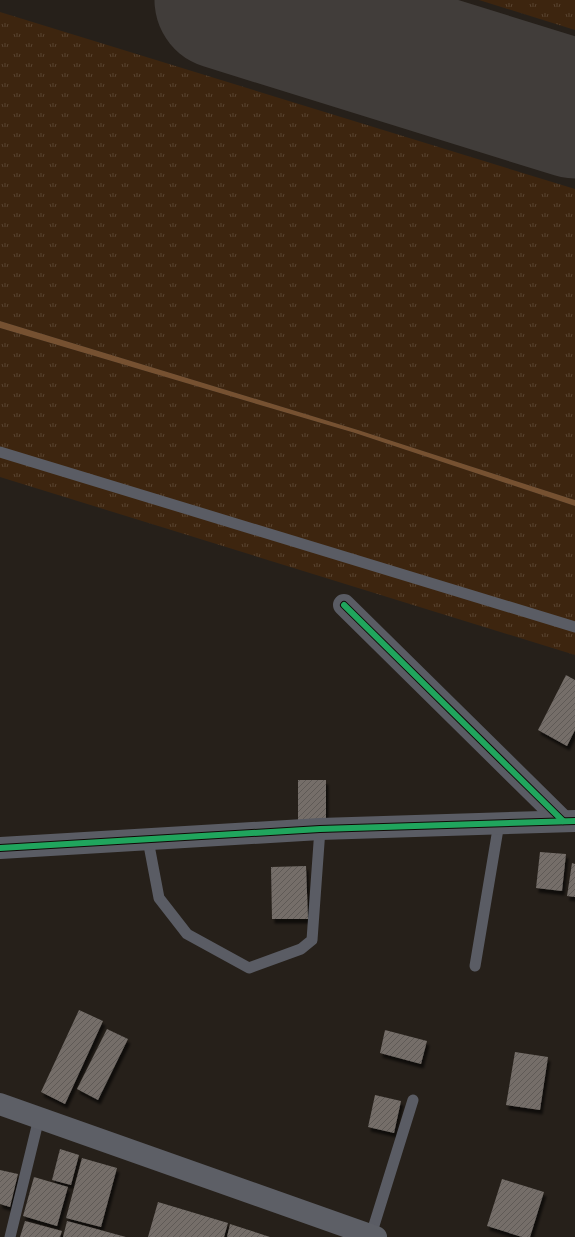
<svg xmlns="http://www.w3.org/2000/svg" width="575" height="1237" font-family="Poppins,sans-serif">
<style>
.grass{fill:url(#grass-tufts)}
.water{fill:#765131}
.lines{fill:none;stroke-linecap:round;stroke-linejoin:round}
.runway{stroke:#413d3a;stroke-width:139}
.building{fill:url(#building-hatch);filter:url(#shadow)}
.service{stroke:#5a5c64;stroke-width:11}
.minor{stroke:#5a5c64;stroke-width:22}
.secondary{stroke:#5d5f66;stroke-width:22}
.cycleway-casing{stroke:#100a06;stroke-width:8}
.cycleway{stroke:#20a55d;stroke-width:6}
</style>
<defs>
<pattern id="grass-tufts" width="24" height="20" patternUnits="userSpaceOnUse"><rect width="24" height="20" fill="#3d250f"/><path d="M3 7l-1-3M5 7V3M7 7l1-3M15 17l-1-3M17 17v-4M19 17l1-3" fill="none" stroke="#594431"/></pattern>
<pattern id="building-hatch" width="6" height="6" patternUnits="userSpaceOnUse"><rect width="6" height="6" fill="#746e69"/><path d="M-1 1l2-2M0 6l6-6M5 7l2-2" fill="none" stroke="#5f5a57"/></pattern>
<filter id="shadow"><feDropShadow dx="2.5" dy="4.5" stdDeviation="1" flood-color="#0009"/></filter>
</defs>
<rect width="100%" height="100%" fill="#26201a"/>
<g class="grass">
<polygon points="479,0 575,0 575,30"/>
<polygon points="0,12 575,189 575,500 358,430 0,321"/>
<polygon points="0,328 355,433 575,506 575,655 0,477"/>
</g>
<polygon class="water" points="0,321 358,430 575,500 575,506 355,433 0,328"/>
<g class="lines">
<polyline class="runway" points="224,0 575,109"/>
</g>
<g class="building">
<polygon points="566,675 575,680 575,730 567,746 538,730"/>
<rect x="298" y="780" width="28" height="43"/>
<polygon points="540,852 566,854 562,891 536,888"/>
<polygon points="572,863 575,864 575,897 567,896"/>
<polygon points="306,866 308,919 272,919 271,867"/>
<polygon points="79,1010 103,1021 65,1104 41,1092"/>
<polygon points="107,1029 128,1039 98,1100 77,1089"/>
<polygon points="385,1030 427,1041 421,1064 380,1053"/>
<polygon points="515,1052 548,1057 540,1110 506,1105"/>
<polygon points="375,1095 401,1101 394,1133 368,1127"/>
<polygon points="60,1149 79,1155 71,1185 52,1180"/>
<polygon points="82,1158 117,1168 101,1227 66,1218"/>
<polygon points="0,1170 18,1174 10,1207 0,1204"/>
<polygon points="34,1177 68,1187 57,1226 23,1216"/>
<polygon points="502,1179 544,1192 530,1237 522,1237 487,1226"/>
<polygon points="158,1202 228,1223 224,1237 148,1237"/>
<polygon points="25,1221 62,1231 60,1237 20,1237"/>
<polygon points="67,1221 126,1237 63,1237"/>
<polygon points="230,1224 270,1237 227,1237"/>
</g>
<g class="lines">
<g class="service">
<polyline points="0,452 575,627"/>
<polyline points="148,840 159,898 187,934 249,968 301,949 312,940 320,829"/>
<polyline points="475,966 499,823"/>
<polyline points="371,1235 413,1100"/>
<polyline points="10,1237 39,1118"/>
</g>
<g class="minor">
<polyline points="344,605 563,821"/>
<polyline points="0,848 320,829 575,821"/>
</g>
<polyline class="secondary" points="0,1104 376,1237"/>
<g class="cycleway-casing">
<g id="cycleway">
<polyline points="344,605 563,821"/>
<polyline points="0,848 320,829 575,821"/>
</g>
</g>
<use href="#cycleway" class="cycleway"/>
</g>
</svg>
